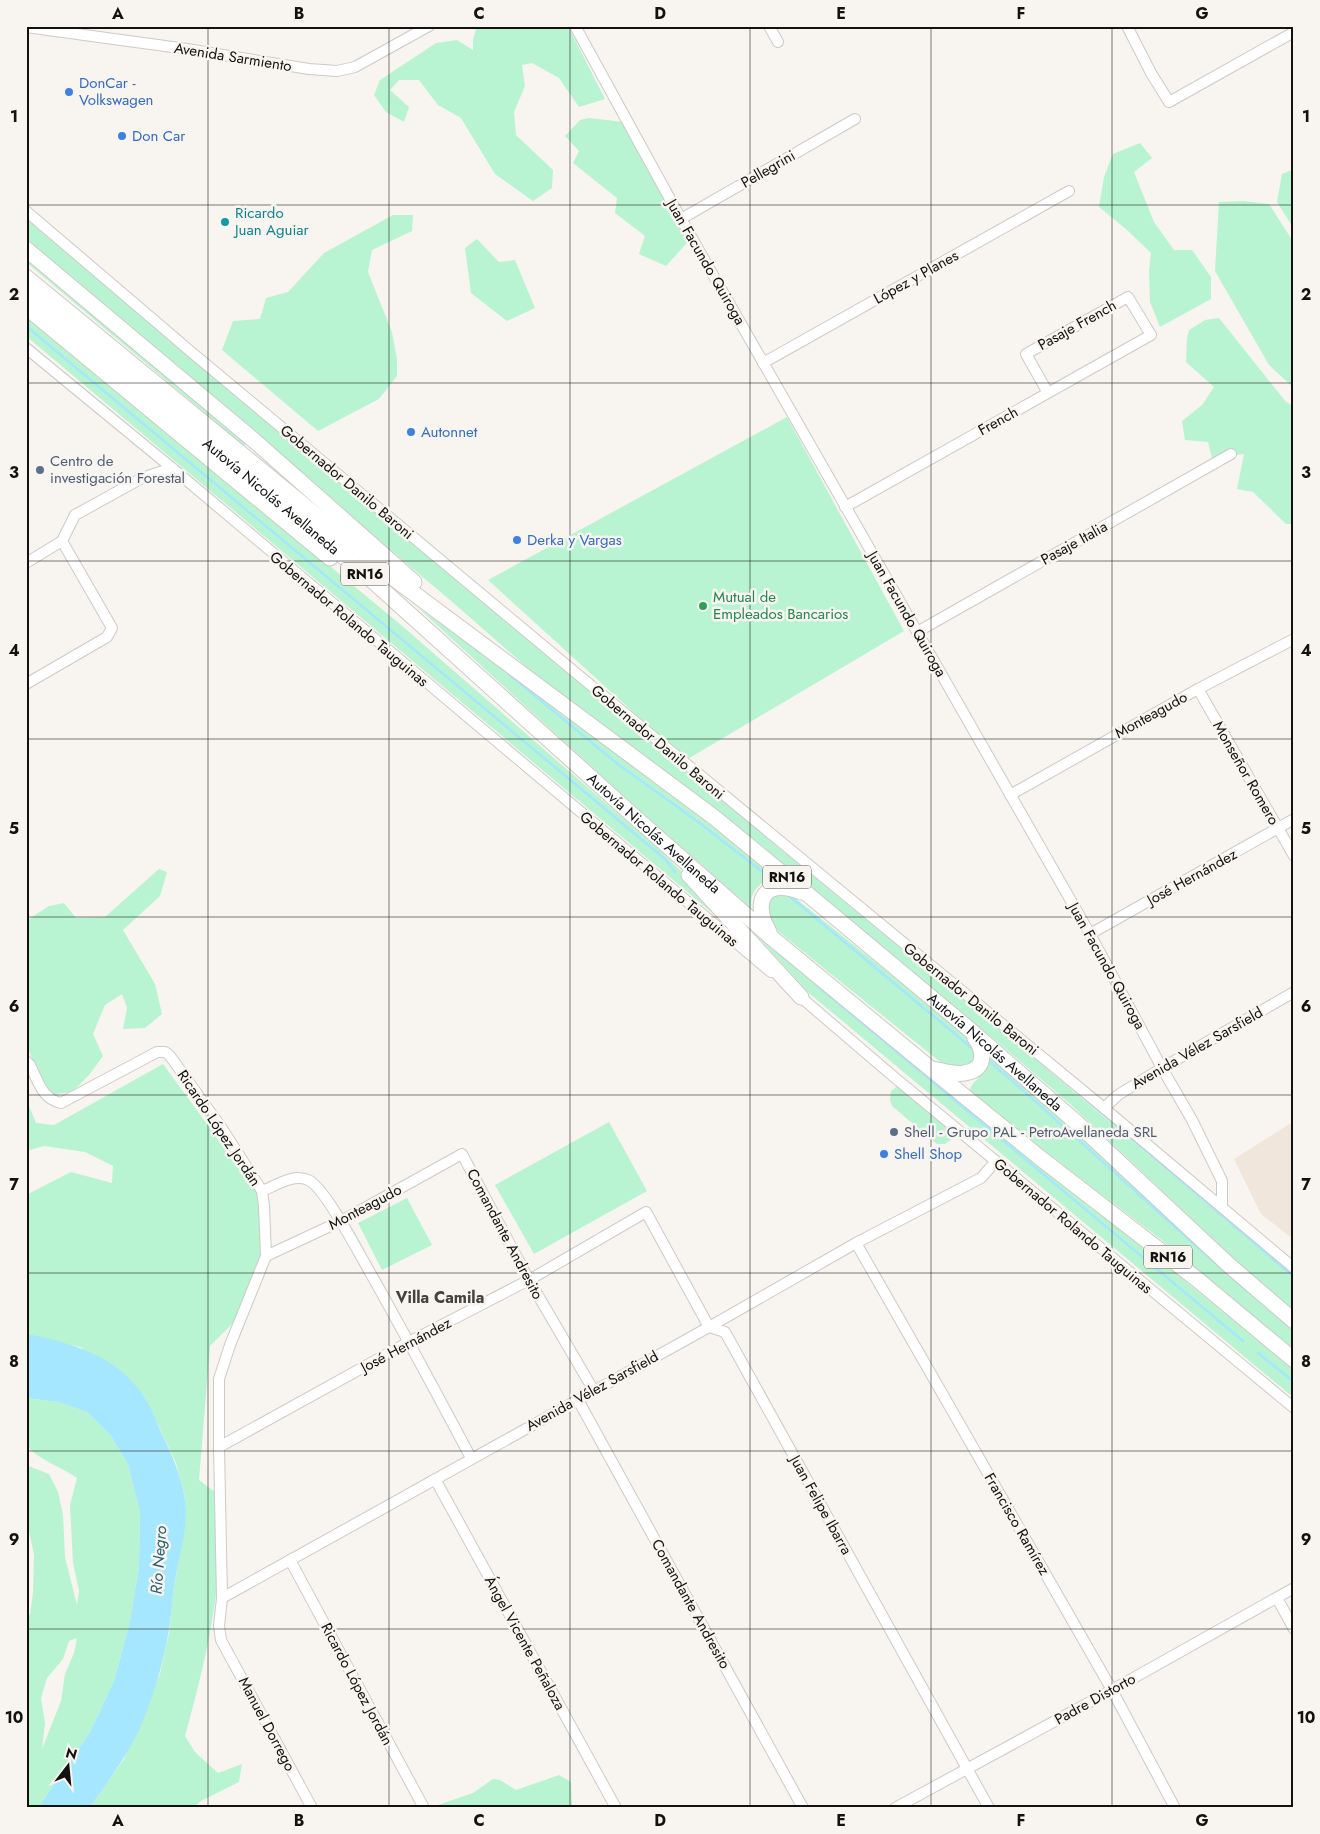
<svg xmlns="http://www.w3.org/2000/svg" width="1320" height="1834" font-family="Jost,sans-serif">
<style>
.built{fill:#f0e6dc}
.green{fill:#b8f4d1;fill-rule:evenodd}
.water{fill:#a4e7fe}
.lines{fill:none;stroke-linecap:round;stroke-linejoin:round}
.stream{stroke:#a4e7fe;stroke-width:2.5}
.minor-casing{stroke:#cecac6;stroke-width:12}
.highway-casing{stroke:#cecac6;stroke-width:17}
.minor{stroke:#fff;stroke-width:10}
.highway{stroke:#fff;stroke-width:15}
.grid{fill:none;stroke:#131210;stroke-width:1;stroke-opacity:0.55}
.shop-dot{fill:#3f7fe0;stroke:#f8f4f0;stroke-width:2}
.culture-dot{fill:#0f9aa8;stroke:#f8f4f0;stroke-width:2}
.service-dot{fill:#5c6f8a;stroke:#f8f4f0;stroke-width:2}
.leisure-dot{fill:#2e9e5b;stroke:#f8f4f0;stroke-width:2}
.labels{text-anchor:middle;stroke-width:5;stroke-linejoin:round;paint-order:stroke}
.shield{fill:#f8f4f0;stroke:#585653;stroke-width:1}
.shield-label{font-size:14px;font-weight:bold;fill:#131210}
.street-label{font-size:15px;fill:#131210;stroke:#f8f4f0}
.shop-label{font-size:15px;fill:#366cbe;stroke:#f8f4f0;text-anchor:start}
.culture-label{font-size:15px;fill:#0d838f;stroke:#f8f4f0;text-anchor:start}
.service-label{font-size:15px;fill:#4e5e75;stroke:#f8f4f0;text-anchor:start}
.leisure-label{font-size:15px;fill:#27864d;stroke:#f8f4f0;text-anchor:start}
.neighbourhood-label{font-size:16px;font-weight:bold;fill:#45423e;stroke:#f8f4f0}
.water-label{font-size:16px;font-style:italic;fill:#295e6e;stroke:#f8f4f0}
.neatline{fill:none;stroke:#131210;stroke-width:2}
.grid-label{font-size:16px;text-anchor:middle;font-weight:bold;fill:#131210}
</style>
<rect width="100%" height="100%" fill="#f8f4f0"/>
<polygon class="built" points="1294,1121 1294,1240 1261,1214 1234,1159"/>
<g class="green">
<polygon points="477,26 568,26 605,99 579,107 559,78 532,63 522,65 525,86 514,112 516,135 553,170 552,188 533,201 495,174 461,118 438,105 419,80 399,80 390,90 409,107 404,122 386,112 374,95 380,80 436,43 457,40 473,50 473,39"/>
<polygon points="589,118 624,122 687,243 666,266 639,254 645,236 615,213 617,198 573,163 579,151 565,136 580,120"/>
<polygon points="1140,143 1152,158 1134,172 1154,222 1174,250 1192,250 1211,277 1211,299 1160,327 1150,302 1149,271 1151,253 1126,229 1099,207 1104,177 1113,154"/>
<polygon points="1294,169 1294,229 1277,202 1282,174"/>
<polygon points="1244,201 1269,204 1294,243 1294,388 1269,365 1215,271 1219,202"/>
<polygon points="393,215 413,215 412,231 372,250 368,272 392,332 397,359 397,376 379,399 318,431 222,350 233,321 260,319 266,298 288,292 324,253"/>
<polygon points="26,219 665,754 1028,1053 1294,1277 1294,1311 1243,1267 1069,1103 1001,1045 744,831 539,678 450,600 342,509 252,428 55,263 26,238"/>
<polygon points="477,239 499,262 515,260 535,308 507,321 471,293 465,248"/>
<polygon points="26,253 247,442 244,446 26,262"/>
<polygon points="26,314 401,625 662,852 779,969 26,336"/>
<polygon points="1219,318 1286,402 1294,406 1294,524 1286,524 1253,492 1237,489 1244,454 1212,458 1208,442 1185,440 1182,421 1202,405 1214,387 1186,362 1187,338 1189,330 1205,320"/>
<polygon points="787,417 904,631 686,760 488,580"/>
<path d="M417 607 482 653 709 821 769 872C766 886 750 884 751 908L637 808Z"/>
<polygon points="159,869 167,872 160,896 123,930 155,984 162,1014 145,1028 123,1029 127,1008 122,994 105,1005 93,1034 103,1056 89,1075 72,1092 54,1094 39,1078 26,1042 26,921 49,906 64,903 76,918 105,917"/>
<polygon points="790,894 968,1036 976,1053 972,1066 949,1069 769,924 765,904 773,895"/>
<polygon points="735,912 891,1043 1294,1369 1294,1398 810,994"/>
<path d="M986 1052 1043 1100 1221 1267 1294 1329V1350L1159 1238 1068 1169 973 1094 970 1090C972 1082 978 1080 982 1073 986 1067 985 1059 986 1052Z"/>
<path d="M163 1064 258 1194 261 1254 241 1315 210 1346 199 1480 219 1495C218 1527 219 1561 216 1594 210 1642 198 1689 185 1736L195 1752 218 1773 242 1764 239 1782 201 1801 193 1808H89L124 1759 160 1674 169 1633 174 1586 183 1538 186 1513 184 1492 176 1463 146 1399 131 1380 80 1347 26 1334V1195L71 1172 112 1183 113 1166 85 1152 44 1146 26 1151V1099L36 1123 54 1125Z"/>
<polygon points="898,1086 954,1133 952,1139 945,1144 937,1144 892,1106 890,1100 891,1091"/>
<polygon points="609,1122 647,1191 534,1254 495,1185"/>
<polygon points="407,1198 432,1245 382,1270 358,1223"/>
<path d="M26 1398 58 1402 87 1412 111 1436 128 1464 140 1513 139 1567 129 1626 114 1681 90 1732 38 1808H26V1615H30L33 1593 34 1555 26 1516V1465L49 1474 58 1492 63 1515 65 1557 77 1605 79 1591 73 1563 70 1505 77 1478C60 1466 40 1461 26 1445ZM77 1638 74 1653 65 1674 61 1701 42 1749 45 1723 41 1698 47 1678 63 1659 69 1641Z"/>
<polygon points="559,1775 571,1782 572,1808 439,1808 438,1805 473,1793 493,1779 500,1780 516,1790"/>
</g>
<path class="water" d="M26 1334C72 1342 119 1357 145 1398 153 1410 157 1424 163 1436 174 1460 185 1484 186 1511 186 1536 178 1561 174 1586 172 1602 171 1618 168 1635 163 1663 155 1691 144 1718 131 1751 110 1779 89 1808H38L90 1732 114 1681 129 1626 139 1567 140 1513 128 1464 111 1436 87 1412 58 1402 26 1398Z"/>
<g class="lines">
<g class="stream">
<polyline points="26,326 665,859 675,872"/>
<polyline points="511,676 619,765 697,821 764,873"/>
<polyline points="788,895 973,1049"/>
<polyline points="818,986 1243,1341"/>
<path d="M989 1061C1092 1149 1189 1244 1294 1330"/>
<polyline points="1076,1091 1294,1277"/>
<polyline points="1258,1353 1294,1382"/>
</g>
<g class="minor-casing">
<g id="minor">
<polyline points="575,26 681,219 1090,934 1162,1068 1192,1120 1222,1181 1222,1207"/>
<polyline points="769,26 778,42"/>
<polyline points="1127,26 1151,73 1169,102 1294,32"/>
<polyline points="26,27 187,49 309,69 337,71 355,67 429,26"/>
<polyline points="26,211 196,356 576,673 1104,1108 1294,1268"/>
<polyline points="681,219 855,119"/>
<polyline points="26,348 172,468 771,972"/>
<polyline points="763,363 1069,191"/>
<polyline points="845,507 1151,335 1128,297 1026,354 1048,393"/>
<polyline points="26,563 62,541 75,515 142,478 172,468"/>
<polyline points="917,632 1231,454"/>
<polyline points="26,684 107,637 112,628 62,541"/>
<polyline points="1198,689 1294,856"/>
<polyline points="1010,795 1198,689 1294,639"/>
<polyline points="1090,934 1294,819"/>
<polyline points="797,994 894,1077 1294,1408"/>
<path d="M26 1061 30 1065C38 1081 42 1099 61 1103L157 1052H165L170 1056 221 1127 262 1191 264 1206 266 1256 230 1345 219 1379V1447L222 1598 219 1626 221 1640 312 1808"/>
<polyline points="1104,1108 1118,1095 1162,1068 1294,992"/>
<path d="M262 1191C275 1186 294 1173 308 1180 324 1186 357 1250 367 1267 403 1331 437 1394 471 1458"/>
<polyline points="856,1243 1112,1690 1175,1808"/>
<polyline points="266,1256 341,1221 462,1154 529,1280 594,1391"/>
<polyline points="578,1400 803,1808"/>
<polyline points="219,1447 409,1342 529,1280 646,1212 709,1327 725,1332 989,1808"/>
<polyline points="435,1479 616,1808"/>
<polyline points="290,1560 424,1808"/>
<polyline points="222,1598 709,1327 856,1243 981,1178 996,1161"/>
<polyline points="1277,1598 1294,1629"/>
<polyline points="895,1808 1112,1690 1294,1588"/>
</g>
</g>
<g class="highway-casing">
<g id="highway">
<polyline points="26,249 257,443 414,582"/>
<path id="s1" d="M26 277 384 571 715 818 811 897 969 1029 1077 1123 1230 1266 1294 1321"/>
<path id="s2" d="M26 292 375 583 637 819 772 938 931 1069 1039 1157 1198 1280 1294 1360"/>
<polyline points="26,307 330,558"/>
<polyline points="689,875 801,997"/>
<path d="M769 932C751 901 765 877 801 892"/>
<path d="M933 1069C943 1071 954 1075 964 1073 986 1070 985 1052 975 1038"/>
</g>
</g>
<use href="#minor" class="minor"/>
<use href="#highway" class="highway"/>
</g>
<path class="grid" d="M208 26V1808M389 26V1808M570 26V1808M750 26V1808M931 26V1808M1112 26V1808M26 205H1294M26 383H1294M26 561H1294M26 739H1294M26 917H1294M26 1095H1294M26 1273H1294M26 1451H1294M26 1629H1294"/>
<g class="shop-dot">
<circle cx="69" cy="92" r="5"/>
<circle cx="122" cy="136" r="5"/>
<circle cx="411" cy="432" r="5"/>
<circle cx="517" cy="540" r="5"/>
<circle cx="884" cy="1154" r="5"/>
</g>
<circle class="culture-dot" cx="225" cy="222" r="5"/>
<g class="service-dot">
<circle cx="40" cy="470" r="5"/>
<circle cx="894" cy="1132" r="5"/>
</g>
<circle class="leisure-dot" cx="703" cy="606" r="5"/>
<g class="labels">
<g class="shield">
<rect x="341" y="562.5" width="48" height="23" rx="4"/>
<rect x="763" y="865.5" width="48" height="23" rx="4"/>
<rect x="1144" y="1245.5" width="48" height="23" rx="4"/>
</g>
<g class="shield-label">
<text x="365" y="579">RN16</text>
<text x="787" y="882">RN16</text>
<text x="1168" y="1262">RN16</text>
</g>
<g class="street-label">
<text transform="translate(233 57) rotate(9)" y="5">Avenida Sarmiento</text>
<text transform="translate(768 169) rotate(-30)" y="5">Pellegrini</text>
<text transform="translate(706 262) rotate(60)" y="5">Juan Facundo Quiroga</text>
<text transform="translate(916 277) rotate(-29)" y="5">López y Planes</text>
<text transform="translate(1077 325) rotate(-29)" y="5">Pasaje French</text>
<text transform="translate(998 421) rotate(-29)" y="5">French</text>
<text transform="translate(347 482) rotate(40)" y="5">Gobernador Danilo Baroni</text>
<text dy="5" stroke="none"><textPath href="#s2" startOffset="319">Autovía Nicolás Avellaneda</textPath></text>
<text transform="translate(1074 543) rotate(-29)" y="5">Pasaje Italia</text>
<text transform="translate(907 614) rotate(60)" y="5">Juan Facundo Quiroga</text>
<text transform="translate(349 619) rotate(40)" y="5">Gobernador Rolando Tauguinas</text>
<text transform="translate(1151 715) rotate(-29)" y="5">Monteagudo</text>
<text transform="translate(658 742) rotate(40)" y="5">Gobernador Danilo Baroni</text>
<text transform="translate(1246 773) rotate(60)" y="5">Monseñor Romero</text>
<text dy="5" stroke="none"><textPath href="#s2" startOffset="829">Autovía Nicolás Avellaneda</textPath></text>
<text transform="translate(1192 877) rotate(-29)" y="5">José Hernández</text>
<text transform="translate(659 879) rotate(40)" y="5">Gobernador Rolando Tauguinas</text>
<text transform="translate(1107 966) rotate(61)" y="5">Juan Facundo Quiroga</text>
<text transform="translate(971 999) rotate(39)" y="5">Gobernador Danilo Baroni</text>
<text transform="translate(1197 1048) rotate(-30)" y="5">Avenida Vélez Sarsfield</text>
<text dy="5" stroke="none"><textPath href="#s1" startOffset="1241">Autovía Nicolás Avellaneda</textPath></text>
<text transform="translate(219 1128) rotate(56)" y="5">Ricardo López Jordán</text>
<text transform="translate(365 1207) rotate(-28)" y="5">Monteagudo</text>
<text transform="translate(1073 1226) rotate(40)" y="5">Gobernador Rolando Tauguinas</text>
<text transform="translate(505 1234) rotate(62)" y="5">Comandante Andresito</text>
<text transform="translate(406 1345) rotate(-28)" y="5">José Hernández</text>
<text transform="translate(592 1391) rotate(-29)" y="5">Avenida Vélez Sarsfield</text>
<text transform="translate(821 1505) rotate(61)" y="5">Juan Felipe Ibarra</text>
<text transform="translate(1017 1524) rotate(60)" y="5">Francisco Ramírez</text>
<text transform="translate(691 1604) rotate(61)" y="5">Comandante Andresito</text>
<text transform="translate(525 1643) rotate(61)" y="5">Ángel Vicente Peñaloza</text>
<text transform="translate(357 1684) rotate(62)" y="5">Ricardo López Jordán</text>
<text transform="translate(1095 1699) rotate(-29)" y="5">Padre Distorto</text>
<text transform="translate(267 1724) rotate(62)" y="5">Manuel Dorrego</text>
</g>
<g class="shop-label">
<text x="79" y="88">DonCar -<tspan x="79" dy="17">Volkswagen</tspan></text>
<text x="132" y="141">Don Car</text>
<text x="421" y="437">Autonnet</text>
<text x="527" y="545">Derka y Vargas</text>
<text x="894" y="1159">Shell Shop</text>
</g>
<g class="culture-label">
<text x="235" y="218">Ricardo<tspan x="235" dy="17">Juan Aguiar</tspan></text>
</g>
<g class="service-label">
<text x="50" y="466">Centro de<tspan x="50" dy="17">investigación Forestal</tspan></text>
<text x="904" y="1137">Shell - Grupo PAL - PetroAvellaneda SRL</text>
</g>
<g class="leisure-label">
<text x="713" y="602">Mutual de<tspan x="713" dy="17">Empleados Bancarios</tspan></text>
</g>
<g class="neighbourhood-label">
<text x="440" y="1303">Villa Camila</text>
</g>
<g class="water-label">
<text transform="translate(158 1560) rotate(-86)" y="6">Río Negro</text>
</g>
</g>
<rect width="1320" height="1834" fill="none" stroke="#f8f4f0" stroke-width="55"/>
<g transform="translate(68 1766) rotate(16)" stroke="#f8f4f0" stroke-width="4" paint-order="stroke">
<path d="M0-4L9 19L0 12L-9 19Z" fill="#131210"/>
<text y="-8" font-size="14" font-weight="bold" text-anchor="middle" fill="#131210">N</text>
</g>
<rect x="28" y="28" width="1264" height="1778" class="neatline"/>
<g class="grid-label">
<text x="118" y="19">A</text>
<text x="299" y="19">B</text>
<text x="479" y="19">C</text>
<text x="660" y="19">D</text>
<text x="841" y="19">E</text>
<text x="1021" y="19">F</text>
<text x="1202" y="19">G</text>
<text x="14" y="122">1</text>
<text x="1306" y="122">1</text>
<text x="14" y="300">2</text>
<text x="1306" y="300">2</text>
<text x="14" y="478">3</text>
<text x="1306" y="478">3</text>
<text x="14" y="656">4</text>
<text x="1306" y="656">4</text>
<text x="14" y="834">5</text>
<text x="1306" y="834">5</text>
<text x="14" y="1012">6</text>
<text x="1306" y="1012">6</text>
<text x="14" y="1190">7</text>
<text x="1306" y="1190">7</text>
<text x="14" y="1367">8</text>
<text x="1306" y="1367">8</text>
<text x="14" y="1545">9</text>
<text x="1306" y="1545">9</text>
<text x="14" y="1723">10</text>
<text x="1306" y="1723">10</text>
<text x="118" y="1826">A</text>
<text x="299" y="1826">B</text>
<text x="479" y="1826">C</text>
<text x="660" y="1826">D</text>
<text x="841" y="1826">E</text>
<text x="1021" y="1826">F</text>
<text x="1202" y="1826">G</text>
</g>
</svg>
